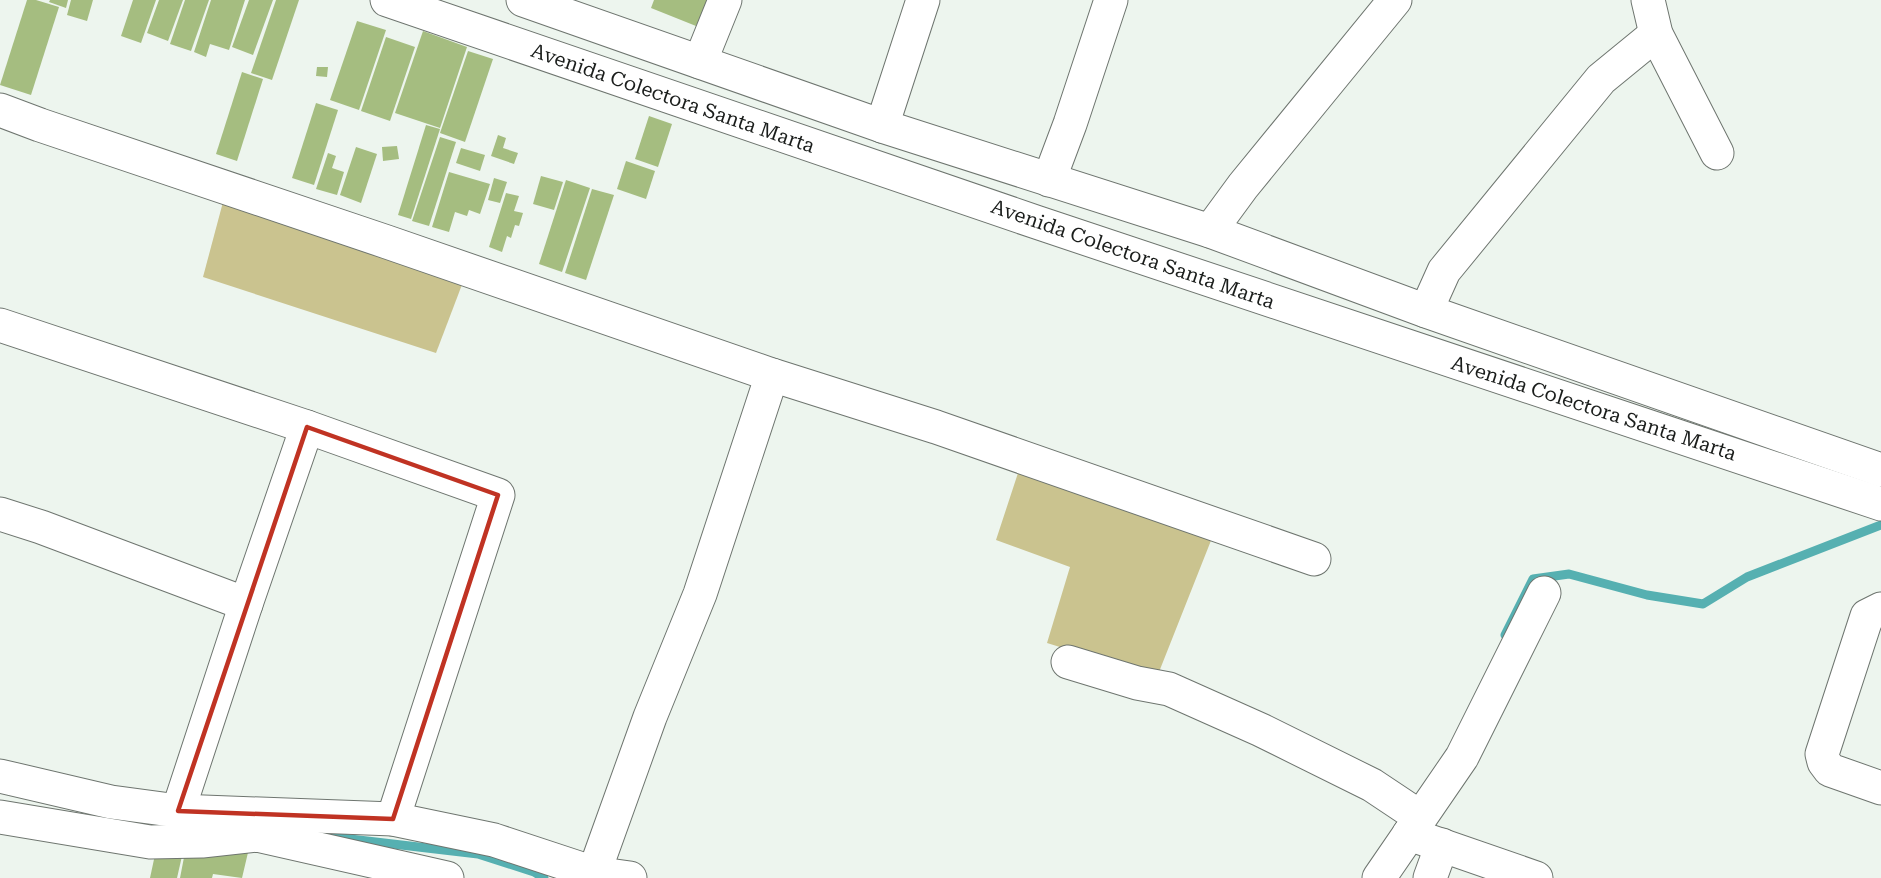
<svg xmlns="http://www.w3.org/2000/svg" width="1881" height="878" font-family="'Roboto Serif',serif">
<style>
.green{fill:#cac38f}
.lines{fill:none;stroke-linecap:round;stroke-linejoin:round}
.stream{stroke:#56b0b1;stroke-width:9}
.building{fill:#a5bd80}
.minor-casing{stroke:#6e756f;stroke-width:35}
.minor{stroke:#fff;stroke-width:33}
.marked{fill:none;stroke:#c03323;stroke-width:4.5;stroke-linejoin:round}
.labels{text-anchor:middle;stroke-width:4.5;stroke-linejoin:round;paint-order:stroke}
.street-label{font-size:20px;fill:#1a1d1b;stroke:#fff}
</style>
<rect width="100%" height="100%" fill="#edf5ee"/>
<g class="green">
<polygon points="223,202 463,282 436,353 203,277"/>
<polygon points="1018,473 1212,538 1157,677 1047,643 1070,567 996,540"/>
</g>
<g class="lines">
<g class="stream">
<polyline points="1505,635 1533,579 1569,574 1647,595 1703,604 1747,577 1881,525"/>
<polyline points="333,837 478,854 534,872 544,878"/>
</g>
</g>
<g class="building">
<polygon points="27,0 36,0 59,7 31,95 0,85"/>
<polygon points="50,0 68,0 66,8 49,2"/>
<polygon points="71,0 93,0 87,21 67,15"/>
<polygon points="133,0 156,0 141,43 121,36"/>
<polygon points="159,0 183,0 168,41 147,33"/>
<polygon points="185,0 209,0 191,51 170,44"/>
<polygon points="211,0 245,0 229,50 210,44 206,57 194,52"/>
<polygon points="249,0 273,0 253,55 232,47"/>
<polygon points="276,0 299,0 272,80 251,73"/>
<polygon points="654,0 708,0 696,26 651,8"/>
<polygon points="357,21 386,30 359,110 330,100"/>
<polygon points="423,31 467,47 440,128 395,113"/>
<polygon points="386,37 415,47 390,121 361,111"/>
<polygon points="468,51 493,59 465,142 440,133"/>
<polygon points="317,67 328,67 327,77 316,76"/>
<polygon points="242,72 263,79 237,161 216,154"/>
<polygon points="316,103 338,110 314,185 292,178"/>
<polygon points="649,116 672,124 658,167 635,159"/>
<polygon points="426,125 440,129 411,219 398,215"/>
<polygon points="498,135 506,138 503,148 518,153 514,164 491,156"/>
<polygon points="440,137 456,142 429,226 412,221"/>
<polygon points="397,146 399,159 383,161 382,147"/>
<polygon points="356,147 377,154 361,203 340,195"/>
<polygon points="461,148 485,155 480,171 456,163"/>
<polygon points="328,153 336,156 332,168 344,172 337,195 316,189"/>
<polygon points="626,161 655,171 646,199 617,189"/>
<polygon points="449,172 490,184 480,214 469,210 467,216 455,212 449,232 432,227"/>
<polygon points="541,176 563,182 554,210 533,204"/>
<polygon points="494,178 507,182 500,203 488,200"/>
<polygon points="566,180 590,188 562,272 539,264"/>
<polygon points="592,189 614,195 586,280 565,273"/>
<polygon points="506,193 519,196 514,211 523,213 519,226 515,225 511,238 507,236 502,252 489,247"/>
<polygon points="250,844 242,878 213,874 212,878 180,878 186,847"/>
<polygon points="156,850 182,856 177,878 150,878"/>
</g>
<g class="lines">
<g class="minor-casing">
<g id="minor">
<polyline points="387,0 1036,222 1881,504"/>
<polyline points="523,0 882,126 1210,231 1426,311 1881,470"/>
<polyline points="1648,0 1656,34 1717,153"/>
<polyline points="700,62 725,0"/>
<polyline points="0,110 40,125 387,242 772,375 936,427 1314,559"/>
<polyline points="882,126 923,0"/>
<polyline points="1049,180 1070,124 1111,0"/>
<polyline points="1210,231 1243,186 1395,0"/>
<polyline points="1426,311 1444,271 1601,79 1656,34"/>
<polyline points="0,325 307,427 498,495 393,819"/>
<polyline points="0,514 41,527 246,604"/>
<polyline points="1881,609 1867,616 1822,754 1824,762 1830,770 1881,788"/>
<polyline points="1068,662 1137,683 1169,689 1261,730 1372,785 1420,817"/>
<polyline points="0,776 111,802 178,811 393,819 494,840 594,873 630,878"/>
<polyline points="178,811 246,604 307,427"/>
<polyline points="0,817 150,842 202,841 257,835 447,878"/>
<polyline points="1409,834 1536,878"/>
<polyline points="594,873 650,717 700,594 772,375"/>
<polyline points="1379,878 1462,757 1544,593"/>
<polyline points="1430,878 1442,845"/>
</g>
</g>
<use href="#minor" class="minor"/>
</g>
<path class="marked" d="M307 427 498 495 393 819 178 811Z"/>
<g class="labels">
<g class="street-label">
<text transform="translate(673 98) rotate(19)" y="7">Avenida Colectora Santa Marta</text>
<text transform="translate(1133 254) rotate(19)" y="7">Avenida Colectora Santa Marta</text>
<text transform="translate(1594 408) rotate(18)" y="7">Avenida Colectora Santa Marta</text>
</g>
</g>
</svg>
